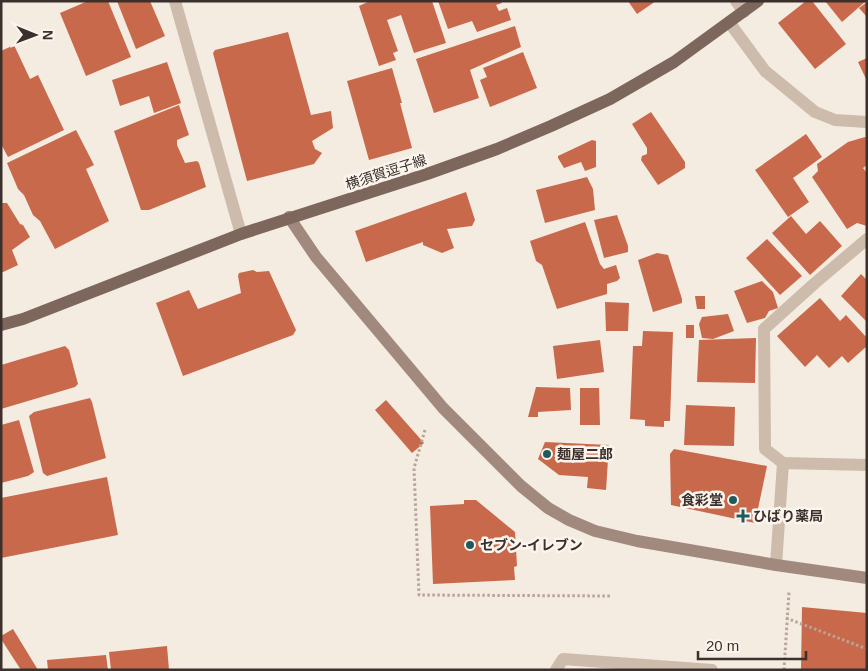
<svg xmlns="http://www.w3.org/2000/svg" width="868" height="671" font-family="Helvetica,'Noto Sans JP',sans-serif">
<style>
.building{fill:#c8694b}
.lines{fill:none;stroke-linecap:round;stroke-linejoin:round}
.path{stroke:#b9a596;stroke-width:3;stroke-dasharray:2.5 2.5;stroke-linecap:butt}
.lane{stroke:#cdbbac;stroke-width:12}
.street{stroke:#cdbbac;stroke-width:12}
.secondary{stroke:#a18a7d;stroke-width:12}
.primary{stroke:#7d675c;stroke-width:12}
.poi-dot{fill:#1f5a5e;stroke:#fbf5ee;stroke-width:2}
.labels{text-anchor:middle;stroke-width:5;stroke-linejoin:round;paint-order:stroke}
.street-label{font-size:14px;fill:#3b302b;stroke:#fbf5ee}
.poi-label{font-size:14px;font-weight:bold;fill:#3b302b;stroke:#fbf5ee;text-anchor:start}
</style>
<rect width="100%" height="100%" fill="#f4ebe1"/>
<g class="building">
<polygon points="88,1 108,1 131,57 86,76 60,13"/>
<polygon points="117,1 150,1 165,36 136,49"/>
<polygon points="370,1 432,1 446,43 414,53 401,15 387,20 398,51 393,53 396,60 379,66 359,6"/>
<polygon points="438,1 501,1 502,3 496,5 499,11 507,8 511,20 477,32 472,21 448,29"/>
<polygon points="628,1 656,1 637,14"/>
<polygon points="806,1 812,1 846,44 815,69 778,23"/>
<polygon points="825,1 866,1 842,22"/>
<polygon points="867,2 867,17 859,8"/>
<polygon points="515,26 521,47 470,70 479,98 434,113 416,59"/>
<polygon points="288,32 311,115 331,111 333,128 312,141 315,149 322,153 314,164 247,181 213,53 215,50"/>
<polygon points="14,45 30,79 38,75 64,130 8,157 1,144 1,51"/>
<polygon points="523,52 537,88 490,107 480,80 487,77 483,68"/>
<polygon points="867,58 867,81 858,62"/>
<polygon points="167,62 181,103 154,113 149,96 120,106 112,80"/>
<polygon points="392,68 402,103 400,103 412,148 369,160 347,81"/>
<polygon points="179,105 189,135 177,140 177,145 185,163 197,161 199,163 206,187 149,210 141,210 114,131"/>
<polygon points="651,112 685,162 685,168 658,185 641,160 642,156 647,154 647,148 632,124"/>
<polygon points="76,130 94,165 86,169 109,221 55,249 40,221 33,215 24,195 18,189 7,163"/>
<polygon points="806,134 822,157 793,178 809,202 788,217 755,170"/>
<polygon points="865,137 867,139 867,165 863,168 867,173 867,226 857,223 847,229 812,177 818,171 817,164 848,142"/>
<polygon points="592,140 596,141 596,167 585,171 581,162 564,168 558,158 558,156"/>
<polygon points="587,177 593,189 595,210 545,223 536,190"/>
<polygon points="466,192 475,220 472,226 447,229 454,248 442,253 423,245 423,242 366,262 355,231"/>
<polygon points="1,203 7,203 20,224 23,225 30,237 12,250 18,265 1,273"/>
<polygon points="617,215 628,246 628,252 604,258 594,220"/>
<polygon points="791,216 806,234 820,221 842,246 810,275 772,233"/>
<polygon points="585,222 600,264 604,269 616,265 620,278 617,281 607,284 607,294 557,309 542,265 536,261 530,241"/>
<polygon points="767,239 802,276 780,295 746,258"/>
<polygon points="657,253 668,255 682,299 682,303 653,312 638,260"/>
<polygon points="253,270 257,272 269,271 296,330 293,335 183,376 156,303 189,290 198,309 241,293 238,276 239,273"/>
<polygon points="861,274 867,280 867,322 841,296"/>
<polygon points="762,281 773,292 778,308 769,311 765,318 747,323 734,291"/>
<polygon points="695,296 705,296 705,309 697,309"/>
<polygon points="820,298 840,321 846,315 867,338 867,346 848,363 842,356 829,368 817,355 805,367 777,336"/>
<polygon points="605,302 629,303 628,331 606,331"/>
<polygon points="728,314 734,331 713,339 702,338 699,324 702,317"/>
<rect x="686" y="325" width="8" height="13"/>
<polygon points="643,331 673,332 670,421 664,421 664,427 645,426 645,420 630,419 633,346 642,346"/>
<polygon points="756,338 755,383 697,382 699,340"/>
<polygon points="600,340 604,372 557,379 553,346"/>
<polygon points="65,346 69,350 78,384 75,387 1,409 1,365"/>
<polygon points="536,387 570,388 571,410 538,412 538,417 528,417"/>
<polygon points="580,388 599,388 600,425 580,425"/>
<polygon points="90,398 92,402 106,458 47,476 43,473 29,416 34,412"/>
<polygon points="386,400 424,443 412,453 375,410"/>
<polygon points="686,405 735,407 734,446 684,445"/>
<polygon points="19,420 34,472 28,476 1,483 1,425"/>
<polygon points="545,442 609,445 606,490 587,488 588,477 559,475 538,459"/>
<polygon points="674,449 767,466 755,523 671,505 670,454"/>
<polygon points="107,477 118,535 1,558 1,498"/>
<polygon points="464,500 476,500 515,532 517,566 514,567 515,580 433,584 430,506 464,504"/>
<polygon points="802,607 867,613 867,670 801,670"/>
<polygon points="13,629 38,670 21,670 1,639 1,636"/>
<polygon points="167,646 169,670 111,670 109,652"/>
<polygon points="106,655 108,670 48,670 47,660"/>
</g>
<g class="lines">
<g class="path">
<polyline points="425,430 414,468 419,595 612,596"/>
<polyline points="786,618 867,649"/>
<polyline points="784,670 789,592"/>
</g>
<polyline class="lane" points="783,463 765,449 764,329 815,283 867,239"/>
<g class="street">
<polyline points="175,1 241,234"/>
<polyline points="736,1 744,12"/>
<polyline points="729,22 765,71 815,112 835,120 867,122"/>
<polyline points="776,565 783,463 867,465"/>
<polyline points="556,670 563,659 712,670"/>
</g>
<polyline class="secondary" points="289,217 316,257 443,408 521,486 548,508 569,520 595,531 637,541 776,565 867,578"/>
<polyline class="primary" points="1,325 23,319 241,234 427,174 497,149 551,126 610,99 674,62 758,1"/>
</g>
<g class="poi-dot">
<circle cx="547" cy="454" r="5"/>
<circle cx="733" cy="500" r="5"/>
<path d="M740.5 508.5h5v5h5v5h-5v5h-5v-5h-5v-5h5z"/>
<circle cx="470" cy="545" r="5"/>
</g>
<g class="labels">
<g class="street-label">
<text transform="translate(386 172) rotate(-18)" y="5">横須賀逗子線</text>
</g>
<g class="poi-label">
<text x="557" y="459">麺屋二郎</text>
<text x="723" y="505" text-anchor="end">食彩堂</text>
<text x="753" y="521">ひばり薬局</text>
<text x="480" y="550">セブン-イレブン</text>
</g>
</g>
<rect width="868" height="671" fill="none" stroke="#3b302b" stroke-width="5"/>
<g transform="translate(35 35) rotate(91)" stroke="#fbf5ee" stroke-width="4" paint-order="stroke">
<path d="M0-4L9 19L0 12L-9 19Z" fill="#3b302b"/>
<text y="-8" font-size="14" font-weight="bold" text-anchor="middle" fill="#3b302b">N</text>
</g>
<path d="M698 651v8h108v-8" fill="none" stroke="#3b302b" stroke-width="2.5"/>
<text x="706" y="651" font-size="15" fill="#3b302b" stroke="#fbf5ee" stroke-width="4" paint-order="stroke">20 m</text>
</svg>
